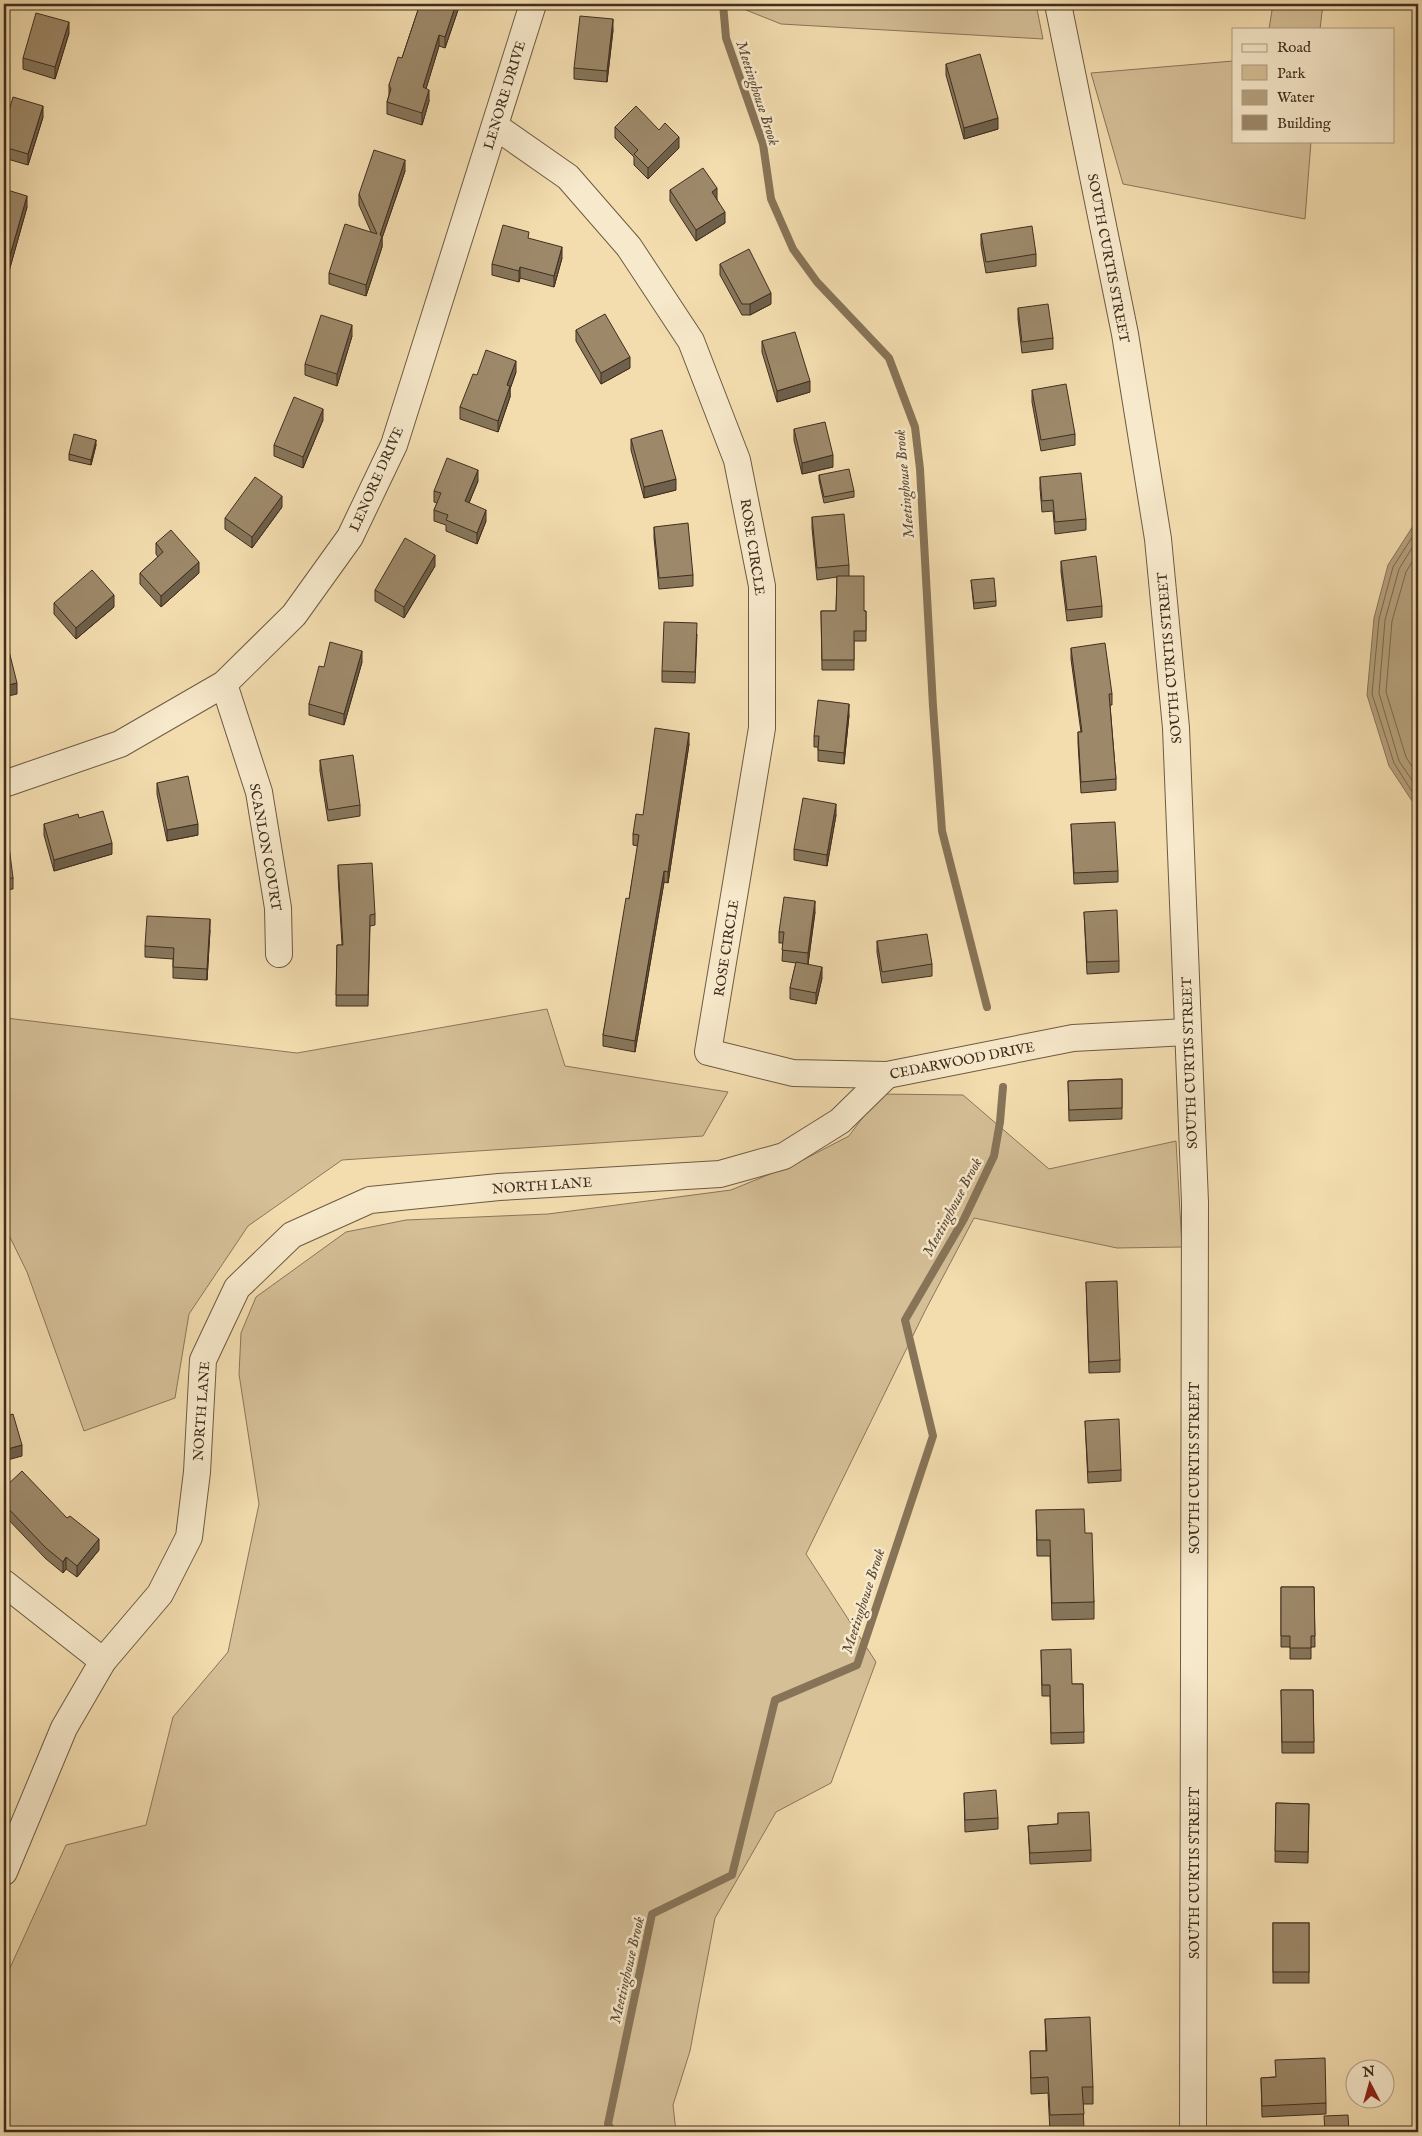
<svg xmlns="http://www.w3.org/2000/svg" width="1422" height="2136" font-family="'IM FELL English',serif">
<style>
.green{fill:#d5bf97;stroke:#8a765b}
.water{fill:#b6a27e;stroke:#877458}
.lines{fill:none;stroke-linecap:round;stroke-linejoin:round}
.shore{stroke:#7b684e;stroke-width:1}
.stream{stroke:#877458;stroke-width:8}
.minor-casing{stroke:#6d5a43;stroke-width:28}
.minor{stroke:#f7e9cb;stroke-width:26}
.wall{fill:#87765b;stroke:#402e1f}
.shaded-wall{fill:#6e604a;stroke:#402e1f}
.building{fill:#9d896a;stroke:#402e1f}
.labels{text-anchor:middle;stroke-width:5;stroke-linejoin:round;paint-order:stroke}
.street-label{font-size:14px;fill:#402e1f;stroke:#f7e9cb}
.water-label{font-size:15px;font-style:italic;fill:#5e4b37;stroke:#f7e9cb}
</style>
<rect width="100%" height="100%" fill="#f3ddaf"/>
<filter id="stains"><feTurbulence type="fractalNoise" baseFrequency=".004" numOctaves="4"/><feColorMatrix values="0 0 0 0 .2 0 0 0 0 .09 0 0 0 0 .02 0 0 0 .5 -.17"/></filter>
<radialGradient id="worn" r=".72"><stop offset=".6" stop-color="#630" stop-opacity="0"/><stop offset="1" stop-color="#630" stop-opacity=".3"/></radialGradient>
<g class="green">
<polygon points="731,4 1036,4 1043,39 781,24"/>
<polygon points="1273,4 1323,4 1320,29 1269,29"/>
<polygon points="1233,61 1233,141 1311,141 1305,219 1123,184 1091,73"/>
<polygon points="547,1009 565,1066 728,1092 703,1136 342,1160 248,1226 189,1314 175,1398 84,1431 27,1272 4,1225 4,1016 6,1018 297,1053"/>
<polygon points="880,1094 963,1095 1049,1169 1176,1141 1182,1247 1117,1248 974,1218 925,1311 806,1554 876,1662 831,1783 776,1812 715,1918 690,2051 673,2105 676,2132 4,2132 4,1981 66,1845 146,1825 173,1717 228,1652 259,1504 239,1374 241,1333 256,1297 346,1232 406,1220 548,1214 731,1190 797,1163 849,1136"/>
</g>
<polygon class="water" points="1418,521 1418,810 1389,766 1367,695 1374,618 1388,565 1413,526"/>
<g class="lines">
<g class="shore">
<polyline points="1418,528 1393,567 1379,619 1372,694 1394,763 1418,801"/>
<polyline points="1418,538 1399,569 1385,620 1379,693 1399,761 1418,789"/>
<polyline points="1418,552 1406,572 1392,621 1386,692 1406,757 1418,776"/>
</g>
<g class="stream">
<polyline points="723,4 726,38 763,144 771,199 793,249 817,282 889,358 915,427 920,469 933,706 942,831 987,1007"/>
<polyline points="613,2132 608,2124 652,1914 732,1875 775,1700 857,1665 933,1436 905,1320 964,1219 994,1156 1000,1122 1003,1087"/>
</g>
<g class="minor-casing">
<g id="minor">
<polyline points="1058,4 1125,334 1158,539 1176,728 1195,1202 1193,2132"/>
<polyline points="495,126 568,177 629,247 691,341 737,460 762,586 762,728 708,1052 793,1073 887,1075 1073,1038 1187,1032"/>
<polyline points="224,684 259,792 278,908 279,954"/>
<polyline points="4,784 120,744 224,684 294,615 350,537 394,445 533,4"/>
<polyline points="4,1583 103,1661"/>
<polyline points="4,1872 64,1728 103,1661 160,1594 189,1537 197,1472 203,1360 237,1288 292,1235 370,1200 499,1187 720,1174 784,1156 840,1121 887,1075"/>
</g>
</g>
<use href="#minor" class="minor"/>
</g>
<g class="wall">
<polygon points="420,4 460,4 445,48 439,46 426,88 429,101 422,125 387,114 387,102 389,95 389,85 402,58"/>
<polygon points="613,30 607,82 574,79 574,68"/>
<polygon points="69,33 55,79 23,69 23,58"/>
<polygon points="946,64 998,129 964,139 946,75"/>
<polygon points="43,117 28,165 4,158 4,129"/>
<polygon points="615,127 659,130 679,148 648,179 634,165 634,157 615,138"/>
<polygon points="405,171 382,238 382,247 366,296 329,284 329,273 371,232 359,205 359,194"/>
<polygon points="4,189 27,207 9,271 6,270"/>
<polygon points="670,190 717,199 725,223 696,241 670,201"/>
<polygon points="981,234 1036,254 1036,266 986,273 981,245"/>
<polygon points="562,258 554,287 520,278 519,282 492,275 492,264"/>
<polygon points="720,264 771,304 750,315 742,315 720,275"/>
<polygon points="1018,308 1053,338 1053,349 1022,353 1018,319"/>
<polygon points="576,330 630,368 601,384 576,341"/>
<polygon points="352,336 337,386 305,375 305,364"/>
<polygon points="762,341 810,392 777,402 762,352"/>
<polygon points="516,372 510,389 510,397 498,432 460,419 460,407 477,375"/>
<polygon points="1032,390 1075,434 1075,445 1041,451 1032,402"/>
<polygon points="323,420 303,468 274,456 274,445"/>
<polygon points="794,429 833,467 802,474 794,440"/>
<polygon points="631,439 676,490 644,498 631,450"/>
<polygon points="96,445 91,465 69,460 69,454"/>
<polygon points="819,475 854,491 854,497 824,503 819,480"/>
<polygon points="1040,477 1086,519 1086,530 1055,534 1053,511 1042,512 1040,488"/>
<polygon points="478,481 469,503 486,521 477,544 446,531 446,525 434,521 434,510 437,503 434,502 434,491"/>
<polygon points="282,507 252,548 225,529 225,518"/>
<polygon points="812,517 849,565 849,576 864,611 866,611 866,641 854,641 854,670 822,670 821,611 836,611 837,577 817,580 812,528"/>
<polygon points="654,527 693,575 693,586 659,589 654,538"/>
<polygon points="156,543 199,573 161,607 140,584 140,573 158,557 156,554"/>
<polygon points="1061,561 1102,606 1102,617 1067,621 1061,572"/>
<polygon points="435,566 404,618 375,601 375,590"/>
<polygon points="971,580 996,601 996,606 974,609"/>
<polygon points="54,603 114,607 76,639 54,614"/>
<polygon points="697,634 695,683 662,682 662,671"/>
<polygon points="1071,648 1112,694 1112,705 1110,705 1116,779 1116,790 1081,793 1078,743 1078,732 1081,732 1071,659"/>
<polygon points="362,662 344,725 309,715 309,704 324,667"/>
<polygon points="849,715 844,764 818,761 818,747 814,747 814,736"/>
<polygon points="689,744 668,883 664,882 635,1052 603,1046 603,1035 629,899 638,846 633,845 633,834"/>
<polygon points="320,760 360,805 360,816 328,821 320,771"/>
<polygon points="157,783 198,835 167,841 157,794"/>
<polygon points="836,815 827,866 794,860 794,849"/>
<polygon points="79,818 112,854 54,871 44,835 44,824"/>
<polygon points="1071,824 1118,871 1118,882 1074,884"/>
<polygon points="4,847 13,878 13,889 4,890"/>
<polygon points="338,865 375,914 375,925 370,926 368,1006 336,1006 337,945 342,945 338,876"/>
<polygon points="815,912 808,964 822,978 816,1004 790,999 790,988 796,963 782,961 783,943 779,943 779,932"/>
<polygon points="1084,912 1119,961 1119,972 1087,974"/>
<polygon points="210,930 207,980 173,978 173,959 145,957 145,946"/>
<polygon points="877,941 932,964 932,976 882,983 877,952"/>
<polygon points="1122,1079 1122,1119 1069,1121 1068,1081"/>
<polygon points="1086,1282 1120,1360 1120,1372 1089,1373"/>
<polygon points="1085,1421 1121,1470 1121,1481 1088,1483"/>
<polygon points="4,1488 67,1518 99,1550 77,1577 66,1569 63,1573 46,1559 4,1515"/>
<polygon points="1036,1510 1085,1533 1094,1602 1094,1619 1052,1620 1050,1556 1037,1556"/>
<polygon points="1281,1587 1314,1587 1315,1647 1311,1647 1311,1659 1290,1659 1290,1647 1281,1647"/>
<polygon points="1041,1650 1072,1684 1083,1684 1084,1743 1051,1744 1050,1696 1042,1696"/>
<polygon points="1281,1690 1313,1690 1314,1753 1282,1753"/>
<polygon points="964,1793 998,1818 998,1829 965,1832"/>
<polygon points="1276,1803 1309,1804 1308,1863 1275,1862"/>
<polygon points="1058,1813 1091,1850 1091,1861 1030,1864 1028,1826 1058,1824"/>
<rect x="1273" y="1923" width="36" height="60"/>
<polygon points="1045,2019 1093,2087 1093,2104 1083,2104 1084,2130 1050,2132 1048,2093 1031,2094 1030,2051 1046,2051"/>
<polygon points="1275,2077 1326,2103 1326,2114 1262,2117 1261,2078"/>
</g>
<g class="shaded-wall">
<polygon points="456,4 460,4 445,48 445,37"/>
<polygon points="613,19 613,30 607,82 607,71"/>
<polygon points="69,22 69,33 55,79 55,67"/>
<polygon points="439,35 439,46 423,99 423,87"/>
<polygon points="429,90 429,101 422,125 422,113"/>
<polygon points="43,106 43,117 28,165 28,154"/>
<polygon points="998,118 998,129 964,139 964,128"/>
<polygon points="679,137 679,148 648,179 648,168"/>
<polygon points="405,160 405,171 382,238 382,247 366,296 366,285 380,235"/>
<polygon points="717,188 717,199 712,203 712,192"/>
<polygon points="27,196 27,207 9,271 9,259"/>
<polygon points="725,212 725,223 696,241 696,230"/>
<polygon points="562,247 562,258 554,287 554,276"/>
<polygon points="6,259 6,270 4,275 4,264"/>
<polygon points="520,267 520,278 519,282 519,271"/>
<polygon points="771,293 771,304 750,315 750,304"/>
<polygon points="352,325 352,336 337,386 337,374"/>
<polygon points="630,357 630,368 601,384 601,373"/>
<polygon points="516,361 516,372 510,389 510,397 498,432 498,421 507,385"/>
<polygon points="810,381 810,392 777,402 777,391"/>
<polygon points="323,409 323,420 303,468 303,457"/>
<polygon points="96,440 96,445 91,465 91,460"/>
<polygon points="833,455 833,467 802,474 802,463"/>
<polygon points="478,470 478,481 465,512 465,501"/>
<polygon points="676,479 676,490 644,498 644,487"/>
<polygon points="282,496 282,507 252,548 252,537"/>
<polygon points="486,510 486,521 477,544 477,533"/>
<polygon points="435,555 435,566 404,618 404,607"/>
<polygon points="199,562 199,573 161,607 161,596"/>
<polygon points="114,595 114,607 76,639 76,628"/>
<polygon points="362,651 362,662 344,725 344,714"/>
<polygon points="17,683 17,694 4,697 4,686"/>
<polygon points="849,704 849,715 844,764 844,753"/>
<polygon points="689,733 689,744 668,883 668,872"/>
<polygon points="836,804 836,815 827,866 827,855"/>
<polygon points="198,824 198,835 167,841 167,830"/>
<polygon points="112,843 112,854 54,871 54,860"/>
<polygon points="664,871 664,882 635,1052 635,1041"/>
<polygon points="815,901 815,912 808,964 808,953"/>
<polygon points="210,919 210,930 207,980 207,969"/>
<polygon points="822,967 822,978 816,1004 816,993"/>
<polygon points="22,1445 22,1456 4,1461 4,1450"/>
<polygon points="99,1539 99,1550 77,1577 77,1566"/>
<polygon points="66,1557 66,1569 63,1573 63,1562"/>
</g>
<g class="building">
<polygon points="420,4 456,4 445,37 439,35 423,87 429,90 422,113 387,102 391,89 389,85 398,57 402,58"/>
<polygon points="36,13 69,22 55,67 23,58"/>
<polygon points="580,16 613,19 607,71 574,68"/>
<polygon points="980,54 998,118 964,128 946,64"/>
<polygon points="13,97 43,106 28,154 4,147 4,129"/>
<polygon points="636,106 659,130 665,123 679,137 648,168 634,154 638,150 615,127"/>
<polygon points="374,150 405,160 380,235 382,236 366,285 329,273 345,224 377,234 359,194"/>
<polygon points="703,168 717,188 712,192 725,212 696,230 670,190"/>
<polygon points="4,189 27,196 9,259 6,259 4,264"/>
<polygon points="503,225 529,232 528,238 562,247 554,276 520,267 519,271 492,264"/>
<polygon points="1032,226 1036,254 986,262 981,234"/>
<polygon points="749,249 771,293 750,304 742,304 720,264"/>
<polygon points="1048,304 1053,338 1022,342 1018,308"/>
<polygon points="605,314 630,357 601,373 576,330"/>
<polygon points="321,315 352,325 337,374 305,364"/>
<polygon points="795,332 810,381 777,391 762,341"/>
<polygon points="486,350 516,361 507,385 510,386 498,421 460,407 473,374 477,375"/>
<polygon points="1066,384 1075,434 1041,440 1032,390"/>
<polygon points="294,397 323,409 303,457 274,445"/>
<polygon points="825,422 833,455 802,463 794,429"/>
<polygon points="662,430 676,479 644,487 631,439"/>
<polygon points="74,434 96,440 91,460 69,454"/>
<polygon points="447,458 478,470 465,501 486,510 477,533 446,520 448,515 434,510 441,493 434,491"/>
<polygon points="849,469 854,491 824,497 819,475"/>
<polygon points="1081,473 1086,519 1055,522 1053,500 1042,501 1040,477"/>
<polygon points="255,477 282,496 252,537 225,518"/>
<polygon points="844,514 849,565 817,568 812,517"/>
<polygon points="688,523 693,575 659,578 654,527"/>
<polygon points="171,530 199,562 161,596 140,573 163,552 156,543"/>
<polygon points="405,538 435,555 404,607 375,590"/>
<polygon points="1096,556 1102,606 1067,610 1061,561"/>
<polygon points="92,570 114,595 76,628 54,603"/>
<polygon points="837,576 864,576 864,611 866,611 866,631 854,631 854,660 822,660 821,611 836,611"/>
<polygon points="994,578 996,601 974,603 971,580"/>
<polygon points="664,622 697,623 695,672 662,671"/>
<polygon points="330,642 362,651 344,714 309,704 319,666 324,667"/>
<polygon points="7,643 17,683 4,686 4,644"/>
<polygon points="1105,643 1112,694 1109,694 1116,779 1081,782 1078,732 1082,732 1071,648"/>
<polygon points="818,700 849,704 844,753 818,750 819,736 814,736"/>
<polygon points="655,728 689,733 668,872 664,871 635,1041 603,1035 626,898 629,899 639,835 633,834 636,814 643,815"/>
<polygon points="353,755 360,805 328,810 320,760"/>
<polygon points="188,776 198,824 167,830 157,783"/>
<polygon points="803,798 836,804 827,855 794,849"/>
<polygon points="103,811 112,843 54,860 44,824 78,814 79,818"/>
<polygon points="1115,822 1118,871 1074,873 1071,824"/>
<polygon points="9,846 13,878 4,879 4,847"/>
<polygon points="372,863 375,914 370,915 368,995 336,995 337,945 343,945 338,865"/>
<polygon points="784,897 815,901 808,953 782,950 784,932 779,932"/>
<polygon points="1117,910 1119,961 1087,962 1084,912"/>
<polygon points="147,916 210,919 207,969 173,967 174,948 145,946"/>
<polygon points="927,934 932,964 882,972 877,941"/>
<polygon points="796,962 822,967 816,993 790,988"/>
<polygon points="1122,1079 1122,1108 1069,1110 1068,1081"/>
<polygon points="1117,1281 1120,1360 1089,1362 1086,1282"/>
<polygon points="13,1414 22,1445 4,1450 4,1417"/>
<polygon points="1119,1419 1121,1470 1088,1472 1085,1421"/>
<polygon points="22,1471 67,1518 70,1516 99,1539 77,1566 66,1557 63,1562 46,1548 4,1504 4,1488"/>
<polygon points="1084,1509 1085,1533 1092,1533 1094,1602 1052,1603 1050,1540 1037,1540 1036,1510"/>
<polygon points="1281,1587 1314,1587 1315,1636 1311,1636 1311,1648 1290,1648 1290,1636 1281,1636"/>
<polygon points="1071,1649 1072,1684 1083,1684 1084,1732 1051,1733 1050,1685 1042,1685 1041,1650"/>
<polygon points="1281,1690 1313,1690 1314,1742 1282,1742"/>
<polygon points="996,1790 998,1818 965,1820 964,1793"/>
<polygon points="1276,1803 1309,1804 1308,1852 1275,1851"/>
<polygon points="1089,1812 1091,1850 1030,1853 1028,1826 1058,1824 1058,1813"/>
<rect x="1273" y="1923" width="36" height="49"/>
<polygon points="1090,2017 1093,2087 1082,2087 1084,2114 1050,2115 1048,2077 1031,2078 1030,2051 1047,2051 1045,2019"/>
<polygon points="1325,2058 1326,2103 1262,2106 1261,2078 1276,2077 1275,2060"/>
<polygon points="1348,2115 1349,2132 1325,2132 1324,2116"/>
</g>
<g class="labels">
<g class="street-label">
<text transform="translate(504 95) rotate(-73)" y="5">LENORE DRIVE</text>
<text transform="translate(1109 258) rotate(79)" y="5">SOUTH CURTIS STREET</text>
<text transform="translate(376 479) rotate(-66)" y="5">LENORE DRIVE</text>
<text transform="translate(753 547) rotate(81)" y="5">ROSE CIRCLE</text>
<text transform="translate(1169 658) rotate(-95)" y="5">SOUTH CURTIS STREET</text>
<text transform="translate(266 847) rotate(80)" y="5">SCANLON COURT</text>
<text transform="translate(726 948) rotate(-81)" y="5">ROSE CIRCLE</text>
<text transform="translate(962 1060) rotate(-11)" y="5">CEDARWOOD DRIVE</text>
<text transform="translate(1189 1063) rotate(-92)" y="5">SOUTH CURTIS STREET</text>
<text transform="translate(542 1185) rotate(-4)" y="5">NORTH LANE</text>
<text transform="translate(201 1411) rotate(-86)" y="5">NORTH LANE</text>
<text transform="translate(1194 1468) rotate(-90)" y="5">SOUTH CURTIS STREET</text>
<text transform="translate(1194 1873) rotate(-90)" y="5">SOUTH CURTIS STREET</text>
</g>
<g class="water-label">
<text transform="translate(758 93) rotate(72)" y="5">Meetinghouse Brook</text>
<text transform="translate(904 484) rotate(-95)" y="5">Meetinghouse Brook</text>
<text transform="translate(952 1207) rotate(-62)" y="5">Meetinghouse Brook</text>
<text transform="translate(863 1601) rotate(-72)" y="5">Meetinghouse Brook</text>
<text transform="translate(627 1970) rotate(-77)" y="5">Meetinghouse Brook</text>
</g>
</g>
<rect width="1422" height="2136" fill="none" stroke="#f3ddaf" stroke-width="20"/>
<rect x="5" y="5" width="1412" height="2126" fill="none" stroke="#402e1f" stroke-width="2.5"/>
<rect x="10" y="10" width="1402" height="2116" fill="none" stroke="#402e1f"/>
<rect x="1232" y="28" width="162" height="115" fill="#f7e9cb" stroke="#ae9e86"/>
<rect x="1242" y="44" width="25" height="8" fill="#f7e9cb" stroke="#ae9e86"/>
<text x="1277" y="52" font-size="15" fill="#402e1f">Road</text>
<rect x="1242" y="65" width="25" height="15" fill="#d5bf97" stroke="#ae9e86"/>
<text x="1277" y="78" font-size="15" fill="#402e1f">Park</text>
<rect x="1242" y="90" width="25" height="15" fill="#b6a27e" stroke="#ae9e86"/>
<text x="1277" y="102" font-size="15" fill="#402e1f">Water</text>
<rect x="1242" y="115" width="25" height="15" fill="#9d896a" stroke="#ae9e86"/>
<text x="1277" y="128" font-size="15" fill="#402e1f">Building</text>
<g transform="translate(1370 2084) rotate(354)"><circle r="24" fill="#f7e9cb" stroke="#ae9e86"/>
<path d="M0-4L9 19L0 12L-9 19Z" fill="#8f2418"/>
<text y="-8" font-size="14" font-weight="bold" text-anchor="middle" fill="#402e1f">N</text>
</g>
<rect width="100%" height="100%" filter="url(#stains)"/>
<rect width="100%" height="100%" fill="url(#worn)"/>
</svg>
